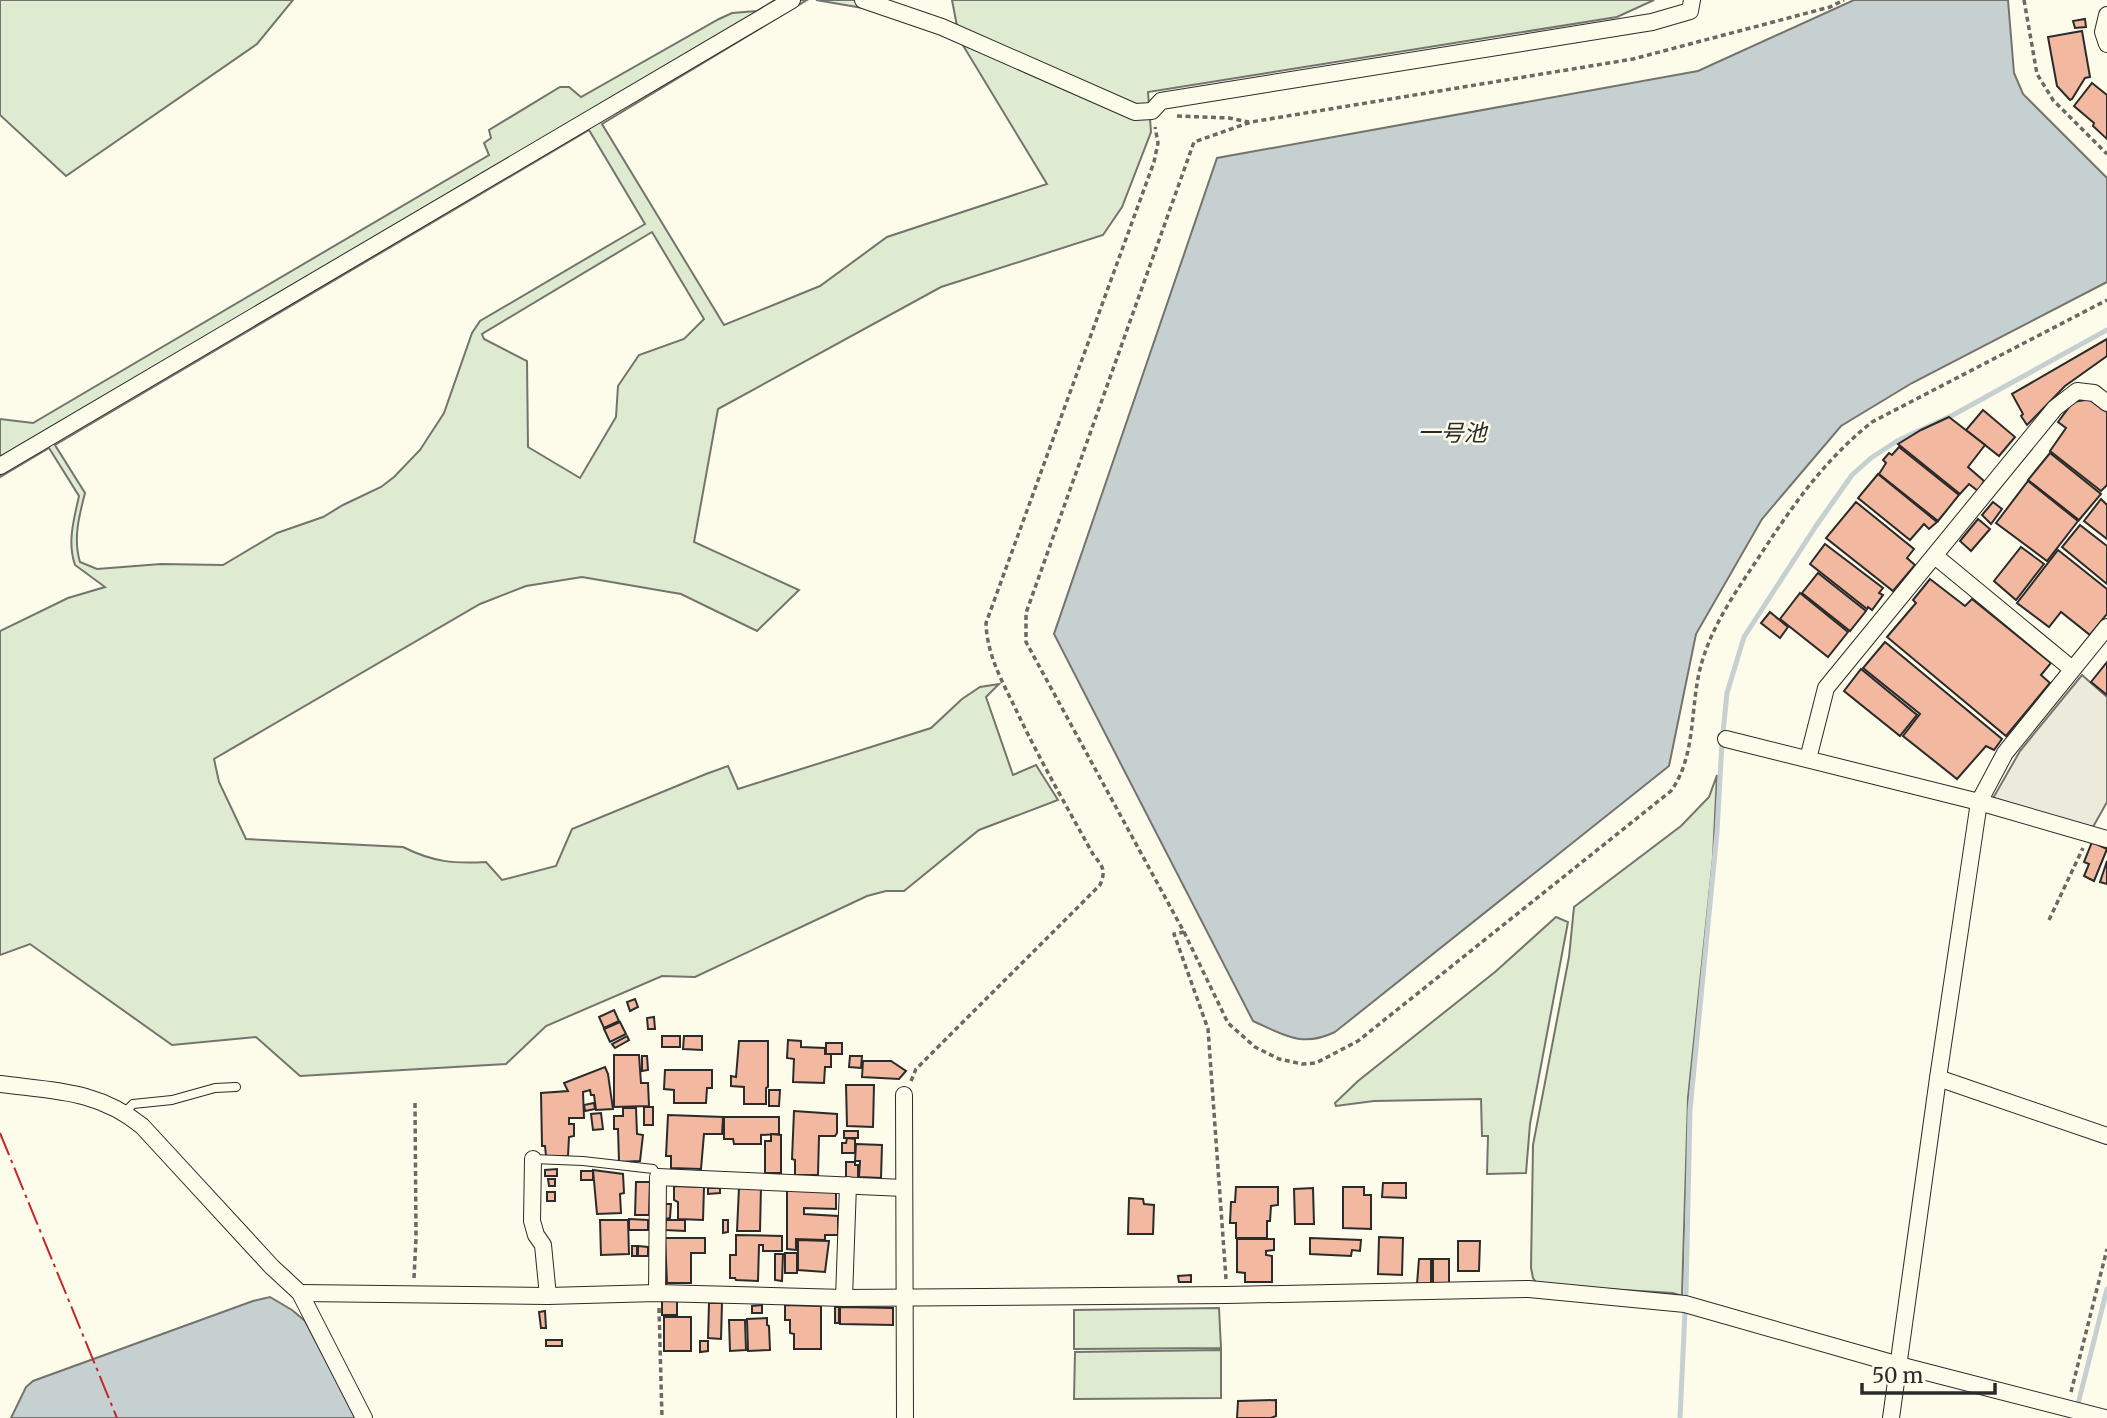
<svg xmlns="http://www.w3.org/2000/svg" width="2107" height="1418" font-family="Merriweather,'Noto Sans JP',serif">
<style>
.green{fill:#deebd1;stroke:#74746e;stroke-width:2;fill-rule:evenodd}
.parking{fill:#eceadb;stroke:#74746e;stroke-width:2}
.water{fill:#c7d0d0;stroke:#74746e;stroke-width:2}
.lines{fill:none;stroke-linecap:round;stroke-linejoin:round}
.stream{stroke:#c7d0d0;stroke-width:5}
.building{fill:#f2b8a0;stroke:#2b2b2b;stroke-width:2}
.lane-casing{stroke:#2b2b2b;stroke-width:10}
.street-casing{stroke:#2b2b2b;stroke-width:18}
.path{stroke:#6a6964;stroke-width:3.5;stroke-dasharray:5 3.5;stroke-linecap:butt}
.lane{stroke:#fdfbea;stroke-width:8}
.street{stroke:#fdfbea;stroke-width:16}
.power{stroke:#c62828;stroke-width:2;stroke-dasharray:24 5 3.5 5;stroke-linecap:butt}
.labels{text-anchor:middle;stroke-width:5;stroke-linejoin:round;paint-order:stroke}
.water-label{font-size:23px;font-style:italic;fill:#2b2b2b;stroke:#fdfbea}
</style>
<rect width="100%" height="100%" fill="#fdfbea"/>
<g class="green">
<polygon points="0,0 293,0 257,44 66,176 0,115"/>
<path d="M775 0H807L602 124 724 325 820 286 887 237 1047 184 961 42 886 12 816 0H881L957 26 952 0H1654L1617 17 1148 92 1151 132 1122 207 1103 235 941 287 718 409 694 542 799 590 757 631 681 594 582 577 526 586 480 604 214 759 219 782 246 839 403 847C433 862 454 864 486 862L502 880 556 866 572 829 706 774 728 766 738 789 931 728 962 699 980 687 999 684 986 697 1013 775 1036 765 1058 800 979 830 904 891H886L867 896 695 977 662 976 546 1026 506 1064 300 1076 256 1037 172 1045 30 944 0 955V631L68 598 105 587 75 565C67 542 74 519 79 496L49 448 0 477V419L33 423 489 155 484 143 491 138 489 130 560 87H569L581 97 719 19 732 13 757 11ZM589 130 645 224 480 321 472 333 444 413 420 450 394 477 381 487 343 505 323 517 277 533 223 565 161 564 97 569 80 562C73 539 79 516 85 493L55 445ZM652 232 704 319 684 339 639 355 618 386 616 417 580 478 528 447 527 361 484 339 482 334Z"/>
<polygon points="1717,775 1713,858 1688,1098 1682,1296 1673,1293 1538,1285 1533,1278 1531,1268 1533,1145 1569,957 1574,907 1681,826 1709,797"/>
<polygon points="1556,917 1568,922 1530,1124 1526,1173 1487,1174 1488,1136 1482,1136 1481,1099 1374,1101 1336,1106 1335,1103 1358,1081 1495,972"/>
<polygon points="1219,1308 1221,1348 1074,1349 1074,1310"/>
<polygon points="1221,1350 1221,1398 1074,1399 1075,1352"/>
</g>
<polygon class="parking" points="2082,675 2107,697 2107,802 2093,827 1992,800 2020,751"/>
<g class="water">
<path d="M1854 0H2008L2014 73 2023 94 2107 178V282L1912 383 1841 426 1762 519 1696 634 1669 766 1335 1032C1302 1048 1284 1035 1253 1021L1054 634 1217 158 1698 71Z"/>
<polygon points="270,1297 292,1310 305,1321 356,1418 11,1418 26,1387 33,1381 253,1301"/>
</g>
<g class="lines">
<g class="stream">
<polyline points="1686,1294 1690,1110 1717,832 1722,742 1727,693 1744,637 1816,526 1852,475 1871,458 1897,441 1953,415 2107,330"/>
<polyline points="2077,1408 2107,1289"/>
<polyline points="1680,1418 1685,1311"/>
</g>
</g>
<g class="building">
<polygon points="2085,19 2086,27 2075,28 2073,21"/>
<polygon points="2082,31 2090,77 2085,78 2072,99 2070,100 2057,86 2048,37"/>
<polygon points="2092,83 2107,95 2107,139 2093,126 2094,123 2074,106"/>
<polygon points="2107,339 2107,356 2065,386 2027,425 2021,416 2023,414 2012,394"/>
<polygon points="2091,399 2107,412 2107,485 2101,491 2050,451 2066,428 2058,422 2073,402"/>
<polygon points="1983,410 2015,437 1999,456 1966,430"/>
<polygon points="1949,417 1985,445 1968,467 1984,481 1978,491 1969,484 1960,494 1898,444 1921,430"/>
<polygon points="1899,447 1959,495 1938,521 1879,474 1886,463 1883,460 1889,453 1892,455"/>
<polygon points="2050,453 2101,494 2079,520 2028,480"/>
<polygon points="1878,474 1937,522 1929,529 1924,524 1910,540 1858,498"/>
<polygon points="2028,481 2078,521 2047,561 1996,523"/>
<polygon points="2101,499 2107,505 2107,539 2084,521"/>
<polygon points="1856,502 1914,549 1907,558 1915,565 1893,591 1826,538"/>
<polygon points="1993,502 2002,509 1991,524 1982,515"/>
<polygon points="1978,519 1990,529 1971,551 1960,541"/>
<polygon points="2080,525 2107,546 2107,584 2062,547"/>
<polygon points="1825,544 1883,588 1879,593 1883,595 1872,610 1868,607 1867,609 1810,564"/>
<polygon points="2021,547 2044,564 2016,600 1994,581"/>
<polygon points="2058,550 2107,589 2107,614 2090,635 2061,612 2049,627 2017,603"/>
<polygon points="1818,573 1866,611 1850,631 1802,593"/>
<polygon points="1930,579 1965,606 1972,599 2051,663 2041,675 2050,683 2006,736 1887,637 1916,603 1913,600"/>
<polygon points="1800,593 1848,632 1828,657 1780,619"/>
<polygon points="1770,612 1788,627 1780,638 1761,623"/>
<polygon points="1885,642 2002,739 1994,750 1986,746 1957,779 1903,736 1920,714 1863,668"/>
<polygon points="2107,662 2107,695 2091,682"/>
<polygon points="1861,669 1917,715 1900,736 1844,691"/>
<polygon points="2092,842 2107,849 2094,881 2084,876 2089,864 2084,862"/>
<polygon points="2107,861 2107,884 2100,882"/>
<polygon points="635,999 638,1007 630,1011 627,1002"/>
<polygon points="614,1010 619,1021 604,1028 599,1017"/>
<polygon points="654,1017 655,1029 648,1029 647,1018"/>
<polygon points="620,1022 626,1034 610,1042 604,1029"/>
<polygon points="627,1036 629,1040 615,1048 612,1044"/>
<rect x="662" y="1036" width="18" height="11"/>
<polygon points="684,1036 702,1036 702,1050 683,1049"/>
<polygon points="788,1040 801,1041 801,1047 825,1048 825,1054 831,1054 831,1067 825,1067 824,1083 793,1082 794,1059 787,1058"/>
<polygon points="739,1041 768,1041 768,1087 766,1088 766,1104 744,1104 744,1087 731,1086 731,1076 736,1077"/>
<rect x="826" y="1043" width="16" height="11"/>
<polygon points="614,1055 639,1055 641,1083 648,1083 649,1106 614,1107"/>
<polygon points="642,1056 647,1056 648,1070 642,1071"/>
<polygon points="850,1056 862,1056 861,1068 849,1067"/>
<polygon points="863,1061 891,1061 906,1071 899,1079 862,1077"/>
<polygon points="605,1067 608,1074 613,1109 596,1110 594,1095 591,1095 590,1090 583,1092 584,1118 569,1118 569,1124 574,1124 574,1136 569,1137 568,1156 546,1156 545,1146 542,1146 541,1093 568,1091 564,1083"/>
<polygon points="665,1070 712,1070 712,1088 707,1088 706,1103 674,1103 674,1090 664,1089"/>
<polygon points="846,1085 874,1085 873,1127 847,1126"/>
<polygon points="769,1090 780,1090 779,1106 769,1106"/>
<polygon points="594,1103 595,1109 585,1111 584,1105"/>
<rect x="644" y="1107" width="9" height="18"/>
<polygon points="623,1108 636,1108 637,1134 643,1135 640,1161 619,1162 618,1129 614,1129 614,1116 623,1116"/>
<polygon points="794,1111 837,1114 837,1133 835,1136 819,1136 818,1175 795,1175 795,1160 792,1159"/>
<polygon points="601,1113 603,1129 593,1130 591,1114"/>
<polygon points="668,1115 723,1117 722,1134 704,1134 701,1169 671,1168 671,1156 666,1156"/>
<polygon points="724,1117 779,1117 779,1134 761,1135 761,1144 734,1144 733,1139 724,1139"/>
<rect x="844" y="1131" width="14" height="7"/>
<polygon points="771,1134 781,1135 781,1173 765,1173 765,1141 771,1141"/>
<polygon points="847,1138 855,1139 855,1153 842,1153 842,1143 846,1143"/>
<polygon points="856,1144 882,1145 881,1178 859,1177 860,1161 855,1161"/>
<polygon points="846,1162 855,1162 855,1165 858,1165 858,1179 846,1179"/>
<polygon points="557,1169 557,1176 545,1176 545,1170"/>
<polygon points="593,1170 623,1174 624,1193 620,1194 621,1213 597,1214"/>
<rect x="581" y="1171" width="12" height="9"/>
<polygon points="548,1179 555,1179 555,1186 549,1186"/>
<polygon points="636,1182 650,1182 649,1215 635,1215"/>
<polygon points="1383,1183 1406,1183 1406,1198 1382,1197"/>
<polygon points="674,1186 704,1187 703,1220 678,1219 678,1202 674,1200"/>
<polygon points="739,1187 761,1187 760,1231 737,1231"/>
<polygon points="1236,1187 1278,1187 1278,1205 1271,1206 1270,1221 1267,1221 1267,1238 1236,1238 1236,1223 1230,1223 1231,1202 1235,1202"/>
<polygon points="1343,1187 1364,1187 1364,1195 1371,1195 1371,1229 1343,1228"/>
<polygon points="708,1188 720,1188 720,1193 708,1194"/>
<polygon points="1313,1188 1314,1224 1295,1224 1294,1189"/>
<polygon points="787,1190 836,1190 836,1209 804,1208 804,1214 838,1216 838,1235 825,1235 825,1240 796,1239 796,1250 787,1249"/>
<rect x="547" y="1192" width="8" height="9"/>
<polygon points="1129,1198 1143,1199 1144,1204 1154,1205 1153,1234 1128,1234"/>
<polygon points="665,1204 671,1204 670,1218 665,1219"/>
<polygon points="629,1219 648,1220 648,1230 629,1230"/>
<polygon points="600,1220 628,1220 629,1254 601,1255"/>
<polygon points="666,1220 685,1220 685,1231 665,1230"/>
<polygon points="723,1220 728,1220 728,1232 723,1233"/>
<polygon points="736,1235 782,1236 782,1251 763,1251 763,1245 759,1245 758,1281 736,1280 735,1278 730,1278 730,1255 736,1255"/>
<polygon points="1379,1237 1403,1238 1402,1275 1378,1274"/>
<polygon points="665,1238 705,1238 705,1253 691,1253 691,1283 667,1283"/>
<polygon points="1310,1238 1361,1240 1360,1251 1352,1250 1351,1256 1310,1254"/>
<polygon points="1237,1239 1274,1239 1274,1250 1266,1251 1266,1255 1272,1256 1272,1282 1245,1282 1245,1273 1237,1272"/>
<polygon points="798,1240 829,1241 825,1272 798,1270"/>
<polygon points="1458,1241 1480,1241 1479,1271 1458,1271"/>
<rect x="632" y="1246" width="5" height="10"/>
<polygon points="638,1246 648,1247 648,1256 638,1256"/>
<rect x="785" y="1253" width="12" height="20"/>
<polygon points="775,1254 783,1254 782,1281 775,1280"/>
<polygon points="1419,1259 1431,1259 1431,1285 1417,1284"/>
<rect x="1433" y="1259" width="16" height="24"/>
<polygon points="1191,1275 1191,1282 1179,1282 1178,1276"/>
<polygon points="677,1300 677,1315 662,1315 662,1301"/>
<polygon points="709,1303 722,1303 721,1339 708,1338"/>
<polygon points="762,1305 762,1313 752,1313 752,1306"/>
<polygon points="785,1305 821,1306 821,1349 794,1349 794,1334 790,1333 790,1320 785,1320"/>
<rect x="835" y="1307" width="4" height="16"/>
<polygon points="840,1307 893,1308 893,1325 840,1324"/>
<polygon points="545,1311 546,1328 541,1328 539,1312"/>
<rect x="664" y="1317" width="27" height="34"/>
<polygon points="767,1318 767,1325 769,1326 770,1350 748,1351 747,1319"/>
<polygon points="729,1320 745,1320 746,1350 730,1351"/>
<rect x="546" y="1340" width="16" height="6"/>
<polygon points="700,1341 708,1341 708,1351 700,1352"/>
<polygon points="1276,1400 1276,1416 1271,1418 1237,1418 1238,1401"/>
</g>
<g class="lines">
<g class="lane-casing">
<g id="lane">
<polyline points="125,1112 133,1104 172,1100 215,1088 236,1087"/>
<polyline points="533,1159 583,1161 653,1169 658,1177"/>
</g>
</g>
<g class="street-casing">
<g id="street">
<polyline points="863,0 942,27 1135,112 1152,111 1161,101 1652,22 1690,11 1692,0"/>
<polyline points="2107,15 2103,32 2107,44"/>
<polyline points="0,466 792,0"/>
<polyline points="1935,556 2072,669"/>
<polyline points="1726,739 1979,802 2107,839"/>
<polyline points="1810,751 1826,688 2055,408 2077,391 2094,393 2107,403"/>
<polyline points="1938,1078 2107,1136"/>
<path d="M0 1084C54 1091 98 1090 142 1126L272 1267 300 1293 364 1418"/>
<polyline points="904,1095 905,1418"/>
<polyline points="533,1159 532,1221 536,1235 543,1245 548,1296"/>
<polyline points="300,1293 548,1296 657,1293 844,1298 1227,1295 1529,1289 1685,1304 1899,1365 2105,1418"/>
<polyline points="657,1293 658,1177 904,1188"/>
<polyline points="844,1298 848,1185"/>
<polyline points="1891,1418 1938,1078 1979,802 2005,753 2107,627"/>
</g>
</g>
<g class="path">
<polyline points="2024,0 2037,74 2053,100 2107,154"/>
<polyline points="1177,116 1229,118 1249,122"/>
<polyline points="2049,920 2083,848"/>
<path d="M1184 932 1228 1023 1255 1047 1279 1059 1302 1064 1316 1063 1358 1041 1671 791C1696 756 1690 710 1700 669 1710 629 1734 594 1757 560 1791 508 1822 462 1872 422L2107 300"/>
<path d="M911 1081 916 1069 1100 885C1106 871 1103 866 1094 856 1068 809 1041 762 1018 714 1004 684 987 657 986 623L1154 162 1158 143 1155 127"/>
<polyline points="414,1278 416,1238 415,1101"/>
<polyline points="1226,1279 1208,1029 1174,934 1184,932 1026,642 1026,613 1194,142 1251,122 1633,59 1830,7 1844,0"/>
<polyline points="659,1308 662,1418"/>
<polyline points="2071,1392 2107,1249"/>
</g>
<use href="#lane" class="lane"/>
<use href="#street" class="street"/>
<polyline class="power" points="0,1133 117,1418"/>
</g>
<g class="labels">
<g class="water-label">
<text x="1452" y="441">一号池</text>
</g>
</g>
<path d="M1862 1383v10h133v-10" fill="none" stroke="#2b2b2b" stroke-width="3.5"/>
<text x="1872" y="1383" font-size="21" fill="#2b2b2b" stroke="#fdfbea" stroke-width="5" paint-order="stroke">50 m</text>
</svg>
